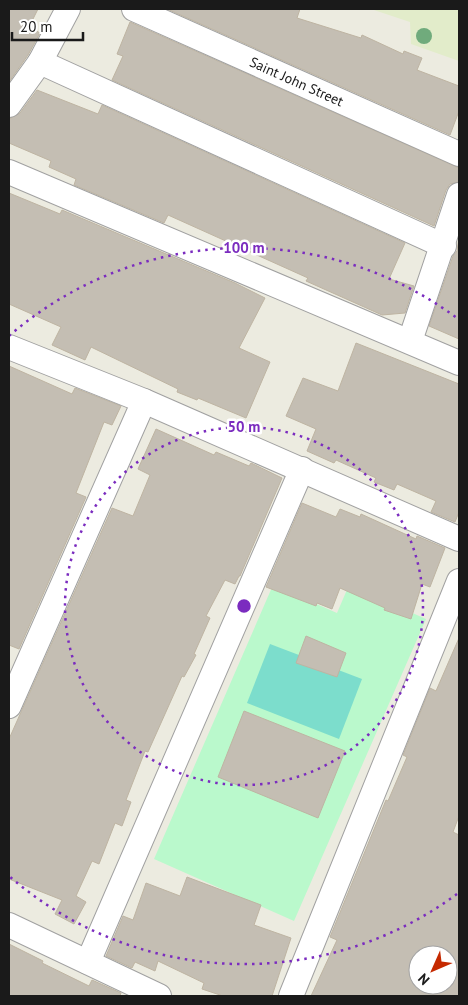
<svg xmlns="http://www.w3.org/2000/svg" width="468" height="1005" font-family="'PT Sans',sans-serif">
<style>
.farmland{fill:#e2ecca}
.park{fill:#baf9cc}
.pitch{fill:#7cddcc}
.building{fill:#c4beb3;stroke:#beb4a2;fill-rule:evenodd}
.lines{fill:none;stroke-linecap:round;stroke-linejoin:round}
.minor-casing{stroke:#a1a1a1;stroke-width:26}
.minor{stroke:#fff;stroke-width:24}
.tree{fill:#70ab7c}
.ring{fill:none;stroke:#7b2cbf;stroke-width:2.5;stroke-dasharray:2.5 5}
.labels{text-anchor:middle;stroke-width:5;stroke-linejoin:round;paint-order:stroke}
.street-label{font-size:14px;fill:#1a1a1a;stroke:#fff}
.centre{fill:#7b2cbf;stroke:#fff;stroke-width:2.5}
.ring-label{font-size:15px;text-anchor:middle;font-weight:bold;fill:#7b2cbf;stroke:#fff;stroke-width:5;stroke-linejoin:round;paint-order:stroke}
</style>
<rect width="100%" height="100%" fill="#ecebe0"/>
<polygon class="farmland" points="371,9 459,9 459,61 411,44 410,22"/>
<polygon class="park" points="273,585 337,613 349,585 426,619 294,921 154,859"/>
<polygon class="pitch" points="270,644 362,679 339,739 247,703"/>
<g class="building">
<polygon points="9,9 38,9 29,27 40,33 28,55 9,82"/>
<polygon points="167,9 300,9 297,18 361,38 362,35 403,54 404,51 422,58 417,70 459,86 459,111 450,135"/>
<polygon points="130,22 459,168 459,182 450,184 446,190 434,226 112,80 123,56 117,54"/>
<polygon points="37,90 98,114 102,105 405,243 389,279 414,286 405,313 382,315 306,281 308,278 168,215 164,223 74,185 76,179 49,167 51,161 9,143 9,119 20,113"/>
<polygon points="9,193 60,214 62,210 235,283 265,298 239,348 270,362 246,418 198,398 197,400 177,392 178,389 91,347 85,360 52,345 61,327 9,304"/>
<polygon points="459,237 459,339 429,326 453,256 457,251"/>
<polygon points="356,343 459,384 459,512 455,522 431,512 436,501 397,484 394,490 374,482 376,478 336,460 334,463 307,451 316,429 286,416 303,378 338,391"/>
<polygon points="9,366 72,394 75,388 121,406 112,425 104,422 76,493 86,497 19,649 9,645"/>
<polygon points="156,429 214,455 216,452 249,466 251,463 282,478 240,576 239,576 235,584 225,580 206,616 210,618 194,654 196,655 184,677 182,676 148,752 145,751 126,800 131,802 122,826 115,823 99,864 92,861 76,896 86,902 74,924 55,914 62,900 9,879 9,739 112,508 133,516 150,475 138,469"/>
<polygon points="302,503 336,517 340,509 360,517 361,514 416,539 417,536 445,548 430,587 422,584 411,619 384,610 385,608 340,588 332,609 317,603 316,606 266,587"/>
<polygon points="306,636 346,653 337,677 296,663"/>
<path d="M459 638V816L453 832 459 835V996H311L337 940 330 937 386 800 388 801 407 757 403 755 430 688 436 691ZM418 955H448V985H418Z"/>
<polygon points="244,711 345,751 318,818 218,777"/>
<polygon points="187,877 261,905 254,925 291,938 272,996 223,996 202,989 204,983 158,961 155,971 135,962 132,968 106,956 123,916 133,920 146,883 180,896"/>
<polygon points="9,944 43,961 42,963 89,986 92,980 121,993 120,996 9,996"/>
</g>
<g class="lines">
<g class="minor-casing">
<g id="minor">
<path id="s1" d="M134 9 459 154"/>
<polyline points="40,62 444,246"/>
<polyline points="9,105 40,62 68,9"/>
<polyline points="9,172 459,363"/>
<polyline points="410,341 459,195"/>
<polyline points="9,347 144,401 459,539"/>
<polyline points="9,706 144,401"/>
<polyline points="9,925 159,996"/>
<polyline points="88,962 302,469"/>
<polyline points="291,996 459,581"/>
</g>
</g>
<use href="#minor" class="minor"/>
</g>
<circle class="tree" cx="424" cy="36" r="8"/>
<g class="ring">
<circle cx="244" cy="606" r="179"/>
<path d="M457 894A358 358 0 0 1 9 876M9 336A358 358 0 0 1 457 318"/>
</g>
<g class="labels">
<g class="street-label">
<text dy="5" stroke="none"><textPath href="#s1" startOffset="178">Saint John Street</textPath></text>
</g>
</g>
<circle cx="244" cy="606" r="8" class="centre"/>
<g class="ring-label">
<text x="244" y="253">100 m</text>
<text x="244" y="432">50 m</text>
</g>
<rect width="468" height="1005" fill="none" stroke="#1a1a1a" stroke-width="20"/>
<g transform="translate(433 970) rotate(225)"><circle r="24" fill="#ffffff" stroke="#a3a3a3"/>
<path d="M0-4L9 19L0 12L-9 19Z" fill="#c52900"/>
<text y="-8" font-size="14" font-weight="bold" text-anchor="middle" fill="#1a1a1a">N</text>
</g>
<path d="M12 32v8h71v-8" fill="none" stroke="#1a1a1a" stroke-width="2.5"/>
<text x="20" y="32" font-size="15" fill="#1a1a1a" stroke="#ffffff" stroke-width="4" paint-order="stroke">20 m</text>
</svg>
